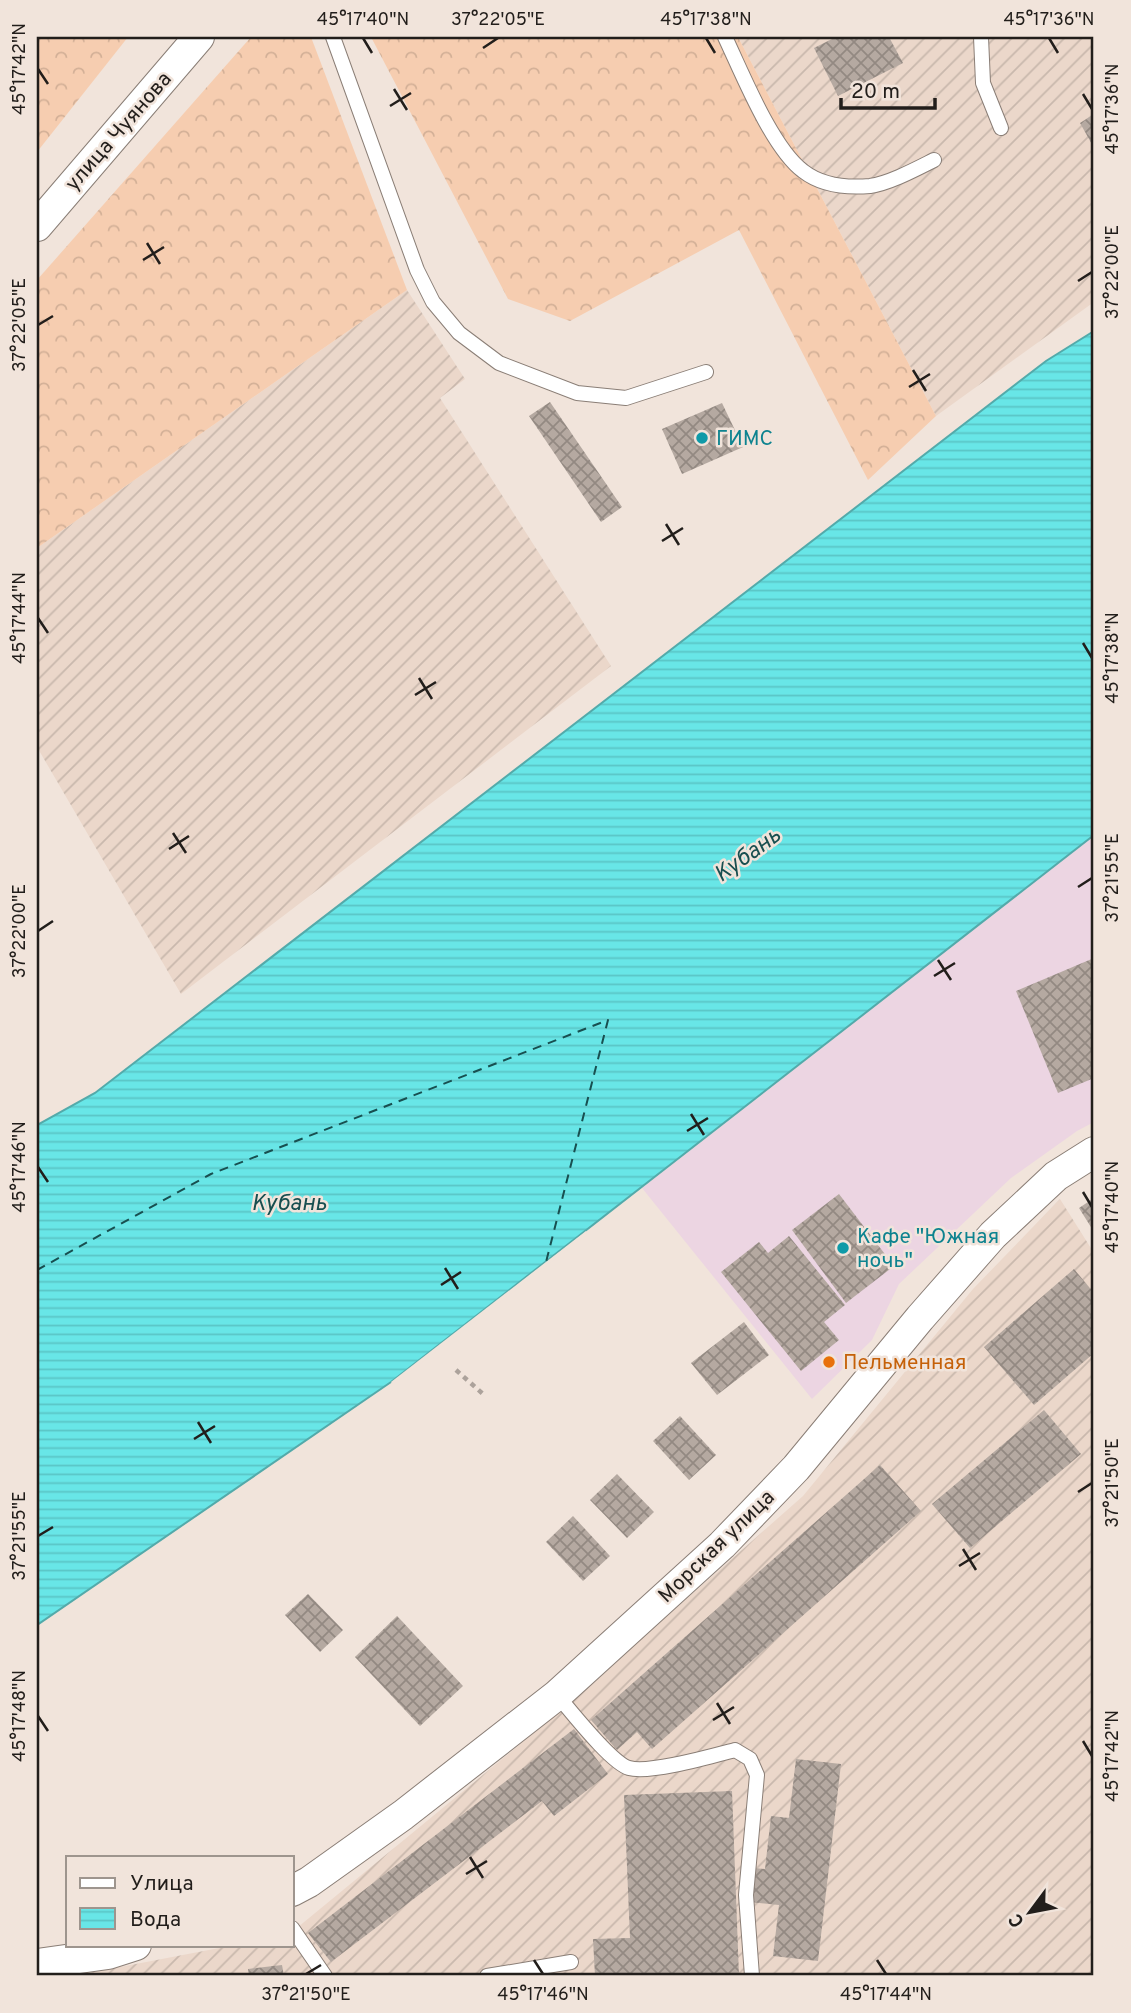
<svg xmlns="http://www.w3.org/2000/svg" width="1131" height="2013" font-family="Overpass,sans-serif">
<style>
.commercial{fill:#ecd5e2}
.industrial{fill:url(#industrial-furrows)}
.forest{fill:url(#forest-crowns)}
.water{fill:url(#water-rules);stroke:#53aaaa;stroke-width:2}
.pier{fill:#f1e4db}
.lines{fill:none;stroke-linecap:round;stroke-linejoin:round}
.ferry{stroke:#184f50;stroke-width:2;stroke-dasharray:9 7;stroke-linecap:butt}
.building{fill:url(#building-cross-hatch)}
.service-casing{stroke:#8a7e76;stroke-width:16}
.minor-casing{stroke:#8a7e76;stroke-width:32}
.path{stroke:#aca29b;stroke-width:4.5;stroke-dasharray:5 5;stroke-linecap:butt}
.service{stroke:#fff;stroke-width:14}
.minor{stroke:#fff;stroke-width:30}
.ticks{fill:none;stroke:#221e1b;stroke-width:2.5}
.culture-dot{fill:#0f9aa8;stroke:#f1e4db;stroke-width:2.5}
.food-dot{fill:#e8710a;stroke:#f1e4db;stroke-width:2.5}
.labels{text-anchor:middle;stroke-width:5;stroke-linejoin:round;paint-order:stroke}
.street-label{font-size:21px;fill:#221e1b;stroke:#f1e4db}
.culture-label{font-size:21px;fill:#0d838f;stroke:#f1e4db;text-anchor:start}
.food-label{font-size:21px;fill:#c56008;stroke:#f1e4db;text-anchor:start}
.water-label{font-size:23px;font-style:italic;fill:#184f50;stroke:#f1e4db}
.neatline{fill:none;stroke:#221e1b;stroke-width:2.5}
.ticks-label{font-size:18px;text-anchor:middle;fill:#221e1b}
</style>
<defs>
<pattern id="industrial-furrows" width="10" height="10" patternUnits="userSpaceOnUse" patternTransform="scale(1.75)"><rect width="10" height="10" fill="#ebd7ca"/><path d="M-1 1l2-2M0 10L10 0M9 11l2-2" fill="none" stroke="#c9b8ad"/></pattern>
<pattern id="forest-crowns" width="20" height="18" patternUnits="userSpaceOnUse" patternTransform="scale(1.75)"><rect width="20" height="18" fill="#f6cdb0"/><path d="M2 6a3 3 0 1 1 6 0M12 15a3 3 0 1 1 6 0" fill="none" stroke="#d3b097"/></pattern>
<pattern id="water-rules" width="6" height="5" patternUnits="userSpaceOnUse" patternTransform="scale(1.75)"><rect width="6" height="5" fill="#68e6e7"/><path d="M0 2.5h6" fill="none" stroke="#5ac5c6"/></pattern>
<pattern id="building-cross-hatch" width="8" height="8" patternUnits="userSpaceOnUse" patternTransform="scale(1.75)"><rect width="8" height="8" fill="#b5a9a1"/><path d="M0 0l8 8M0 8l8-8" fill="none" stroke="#938982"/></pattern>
</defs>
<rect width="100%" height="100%" fill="#f1e4db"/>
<polygon class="commercial" points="1094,835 1094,1122 1077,1131 1011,1178 899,1284 872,1340 812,1399 642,1188"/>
<g class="industrial">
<polygon points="738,37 1094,37 1094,302 936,416"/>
<polygon points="407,290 465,379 440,398 611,666 181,994 37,747 37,548"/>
<polygon points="1060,1199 1094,1253 1094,1976 73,1976 235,1945 292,1945 292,1932 546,1723 803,1496 973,1289"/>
</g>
<g class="forest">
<polygon points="37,37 128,37 37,152"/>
<polygon points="251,37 311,37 407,290 37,548 37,280"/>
<polygon points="371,37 738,37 936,416 868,480 739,230 570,321 508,299"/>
</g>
<polygon class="water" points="1094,331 1094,835 391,1382 37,1625 37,1125 95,1093 1046,361"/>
<polygon class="pier" points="586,1231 588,1234 393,1385 391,1382"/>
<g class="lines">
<polyline class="ferry" points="37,1270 211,1174 608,1020 546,1262"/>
</g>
<g class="building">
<polygon points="836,37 889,37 903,63 838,96 814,48"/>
<polygon points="1094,114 1094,148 1080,123"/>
<polygon points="550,402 622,507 601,522 529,416"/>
<polygon points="722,403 743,447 682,474 662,429"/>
<polygon points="1094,958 1094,1078 1058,1093 1016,991"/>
<polygon points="839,1194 894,1266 846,1303 792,1230"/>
<polygon points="1094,1198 1094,1232 1079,1208"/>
<polygon points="789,1236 845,1305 824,1322 839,1340 801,1371 721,1272 759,1242 768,1253"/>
<polygon points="1074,1269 1094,1293 1094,1353 1034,1405 984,1347"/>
<polygon points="744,1322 769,1355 717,1395 691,1363"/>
<polygon points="1044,1410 1081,1454 970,1548 932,1504"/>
<polygon points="680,1416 716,1455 689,1480 653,1441"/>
<polygon points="880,1465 921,1511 652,1749 637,1732 617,1750 591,1720"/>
<polygon points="617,1474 654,1512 627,1538 590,1500"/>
<polygon points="573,1516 610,1556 583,1581 546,1542"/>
<polygon points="308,1594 343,1630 320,1652 285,1615"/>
<polygon points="397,1616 463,1686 420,1726 355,1657"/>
<polygon points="574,1729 608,1774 554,1816 542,1801 331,1962 308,1933"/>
<polygon points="796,1759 841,1764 818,1961 773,1956 779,1905 750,1902 754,1868 765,1869 771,1816 789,1818"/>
<polygon points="732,1791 739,1976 595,1976 593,1939 630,1938 624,1795"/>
<polygon points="282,1965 284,1976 249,1976 248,1969"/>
</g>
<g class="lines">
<g class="service-casing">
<g id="service">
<polyline points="333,37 417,270 433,302 459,333 499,363 577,393 626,398 706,372"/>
<path d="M725 37C742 73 772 148 803 171 821 185 847 188 870 186 890 183 916 169 934 160"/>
<polyline points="981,37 983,83 1001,128"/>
<path d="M557 1695C571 1711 611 1763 629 1768 650 1774 712 1756 735 1750L750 1759 757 1775 746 1895 752 1976"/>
<polyline points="292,1928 325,1976"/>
<polyline points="487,1976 571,1962"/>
</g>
</g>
<g class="minor-casing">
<g id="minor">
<polyline points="37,226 199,37"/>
<polyline points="292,1891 309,1882 403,1815 557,1695 722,1545 796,1468 920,1318 993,1235 1056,1176 1094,1152"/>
<polyline points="37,1964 108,1954 136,1945"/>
</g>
</g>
<polyline class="path" points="456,1370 483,1394"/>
<use href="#service" class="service"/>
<use href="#minor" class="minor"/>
</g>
<path class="ticks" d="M363 38 372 53M706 38 715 53M1049 38 1058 53M483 48 498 38M38 69 48 84M394 89 407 110M1083 94 1092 109M390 106 411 93M147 243 160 264M143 260 164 247M1078 281 1092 272M38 325 53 316M913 370 926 391M909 387 930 374M666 524 679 545M662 541 683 528M38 618 48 633M1083 643 1092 658M419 678 432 699M415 695 436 682M173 833 186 853M169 849 189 836M1078 887 1092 878M38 931 53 921M938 960 951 980M934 976 955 963M691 1114 704 1135M687 1131 708 1118M38 1167 48 1182M1083 1192 1092 1207M445 1268 458 1289M441 1285 461 1272M198 1422 211 1443M194 1439 215 1426M1078 1492 1092 1483M38 1536 53 1527M963 1549 976 1570M959 1566 980 1553M717 1703 730 1724M38 1716 48 1731M713 1720 734 1707M1083 1741 1092 1756M470 1857 483 1878M466 1874 487 1861M534 1960 543 1974M877 1960 886 1974M306 1974 321 1965"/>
<g class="culture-dot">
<circle cx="702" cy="438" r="7"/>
<circle cx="843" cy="1248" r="7"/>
</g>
<circle class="food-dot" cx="829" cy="1362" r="7"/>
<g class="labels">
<g class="street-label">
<text transform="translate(118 131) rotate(-49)" y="7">улица Чуянова</text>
<text transform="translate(716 1546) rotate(-44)" y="7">Морская улица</text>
</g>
<g class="culture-label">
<text x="716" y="445">ГИМС</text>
<text x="857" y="1243">Кафе "Южная<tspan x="857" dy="24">ночь"</tspan></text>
</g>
<g class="food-label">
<text x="843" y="1369">Пельменная</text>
</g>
<g class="water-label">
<text transform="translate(747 854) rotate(-36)" y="8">Кубань</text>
<text x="289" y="1210">Кубань</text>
</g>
</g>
<rect width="1131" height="2013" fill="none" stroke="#f1e4db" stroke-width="77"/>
<rect x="66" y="1856" width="228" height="91" fill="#f1e4db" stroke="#9e958e" stroke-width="2"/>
<rect x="80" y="1878" width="35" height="10" fill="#ffffff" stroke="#9e958e" stroke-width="2"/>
<text x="130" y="1890" font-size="21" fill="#221e1b">Улица</text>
<rect x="80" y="1908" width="35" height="21" fill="url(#water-rules)" stroke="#9e958e" stroke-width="2"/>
<text x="130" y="1926" font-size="21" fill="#221e1b">Вода</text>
<g transform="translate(1030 1912) rotate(238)" stroke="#f1e4db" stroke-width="5" paint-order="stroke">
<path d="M0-5L12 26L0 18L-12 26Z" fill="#221e1b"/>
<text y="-10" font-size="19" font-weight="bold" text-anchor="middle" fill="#221e1b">С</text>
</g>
<path d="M841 98v10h94v-10" fill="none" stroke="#221e1b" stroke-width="3.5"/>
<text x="851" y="98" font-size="21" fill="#221e1b" stroke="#f1e4db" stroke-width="5" paint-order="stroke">20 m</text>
<rect x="38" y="38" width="1054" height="1936" class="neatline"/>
<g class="ticks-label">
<text x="363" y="25">45°17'40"N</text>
<text x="498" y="25">37°22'05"E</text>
<text x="706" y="25">45°17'38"N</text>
<text x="1049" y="25">45°17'36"N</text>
<text transform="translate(19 69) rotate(-90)" y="6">45°17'42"N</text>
<text transform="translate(1112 109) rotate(-90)" y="6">45°17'36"N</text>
<text transform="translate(1112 272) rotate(-90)" y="6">37°22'00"E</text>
<text transform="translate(19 325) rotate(-90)" y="6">37°22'05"E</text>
<text transform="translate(19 618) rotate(-90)" y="6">45°17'44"N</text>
<text transform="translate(1112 658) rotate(-90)" y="6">45°17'38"N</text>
<text transform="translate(1112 878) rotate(-90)" y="6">37°21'55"E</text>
<text transform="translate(19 931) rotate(-90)" y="6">37°22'00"E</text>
<text transform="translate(19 1167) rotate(-90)" y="6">45°17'46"N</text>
<text transform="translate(1112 1207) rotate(-90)" y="6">45°17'40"N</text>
<text transform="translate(1112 1483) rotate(-90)" y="6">37°21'50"E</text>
<text transform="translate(19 1536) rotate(-90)" y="6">37°21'55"E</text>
<text transform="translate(19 1716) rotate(-90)" y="6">45°17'48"N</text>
<text transform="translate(1112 1756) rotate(-90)" y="6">45°17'42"N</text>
<text x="306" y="2000">37°21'50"E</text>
<text x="543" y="2000">45°17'46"N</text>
<text x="886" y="2000">45°17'44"N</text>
</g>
</svg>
